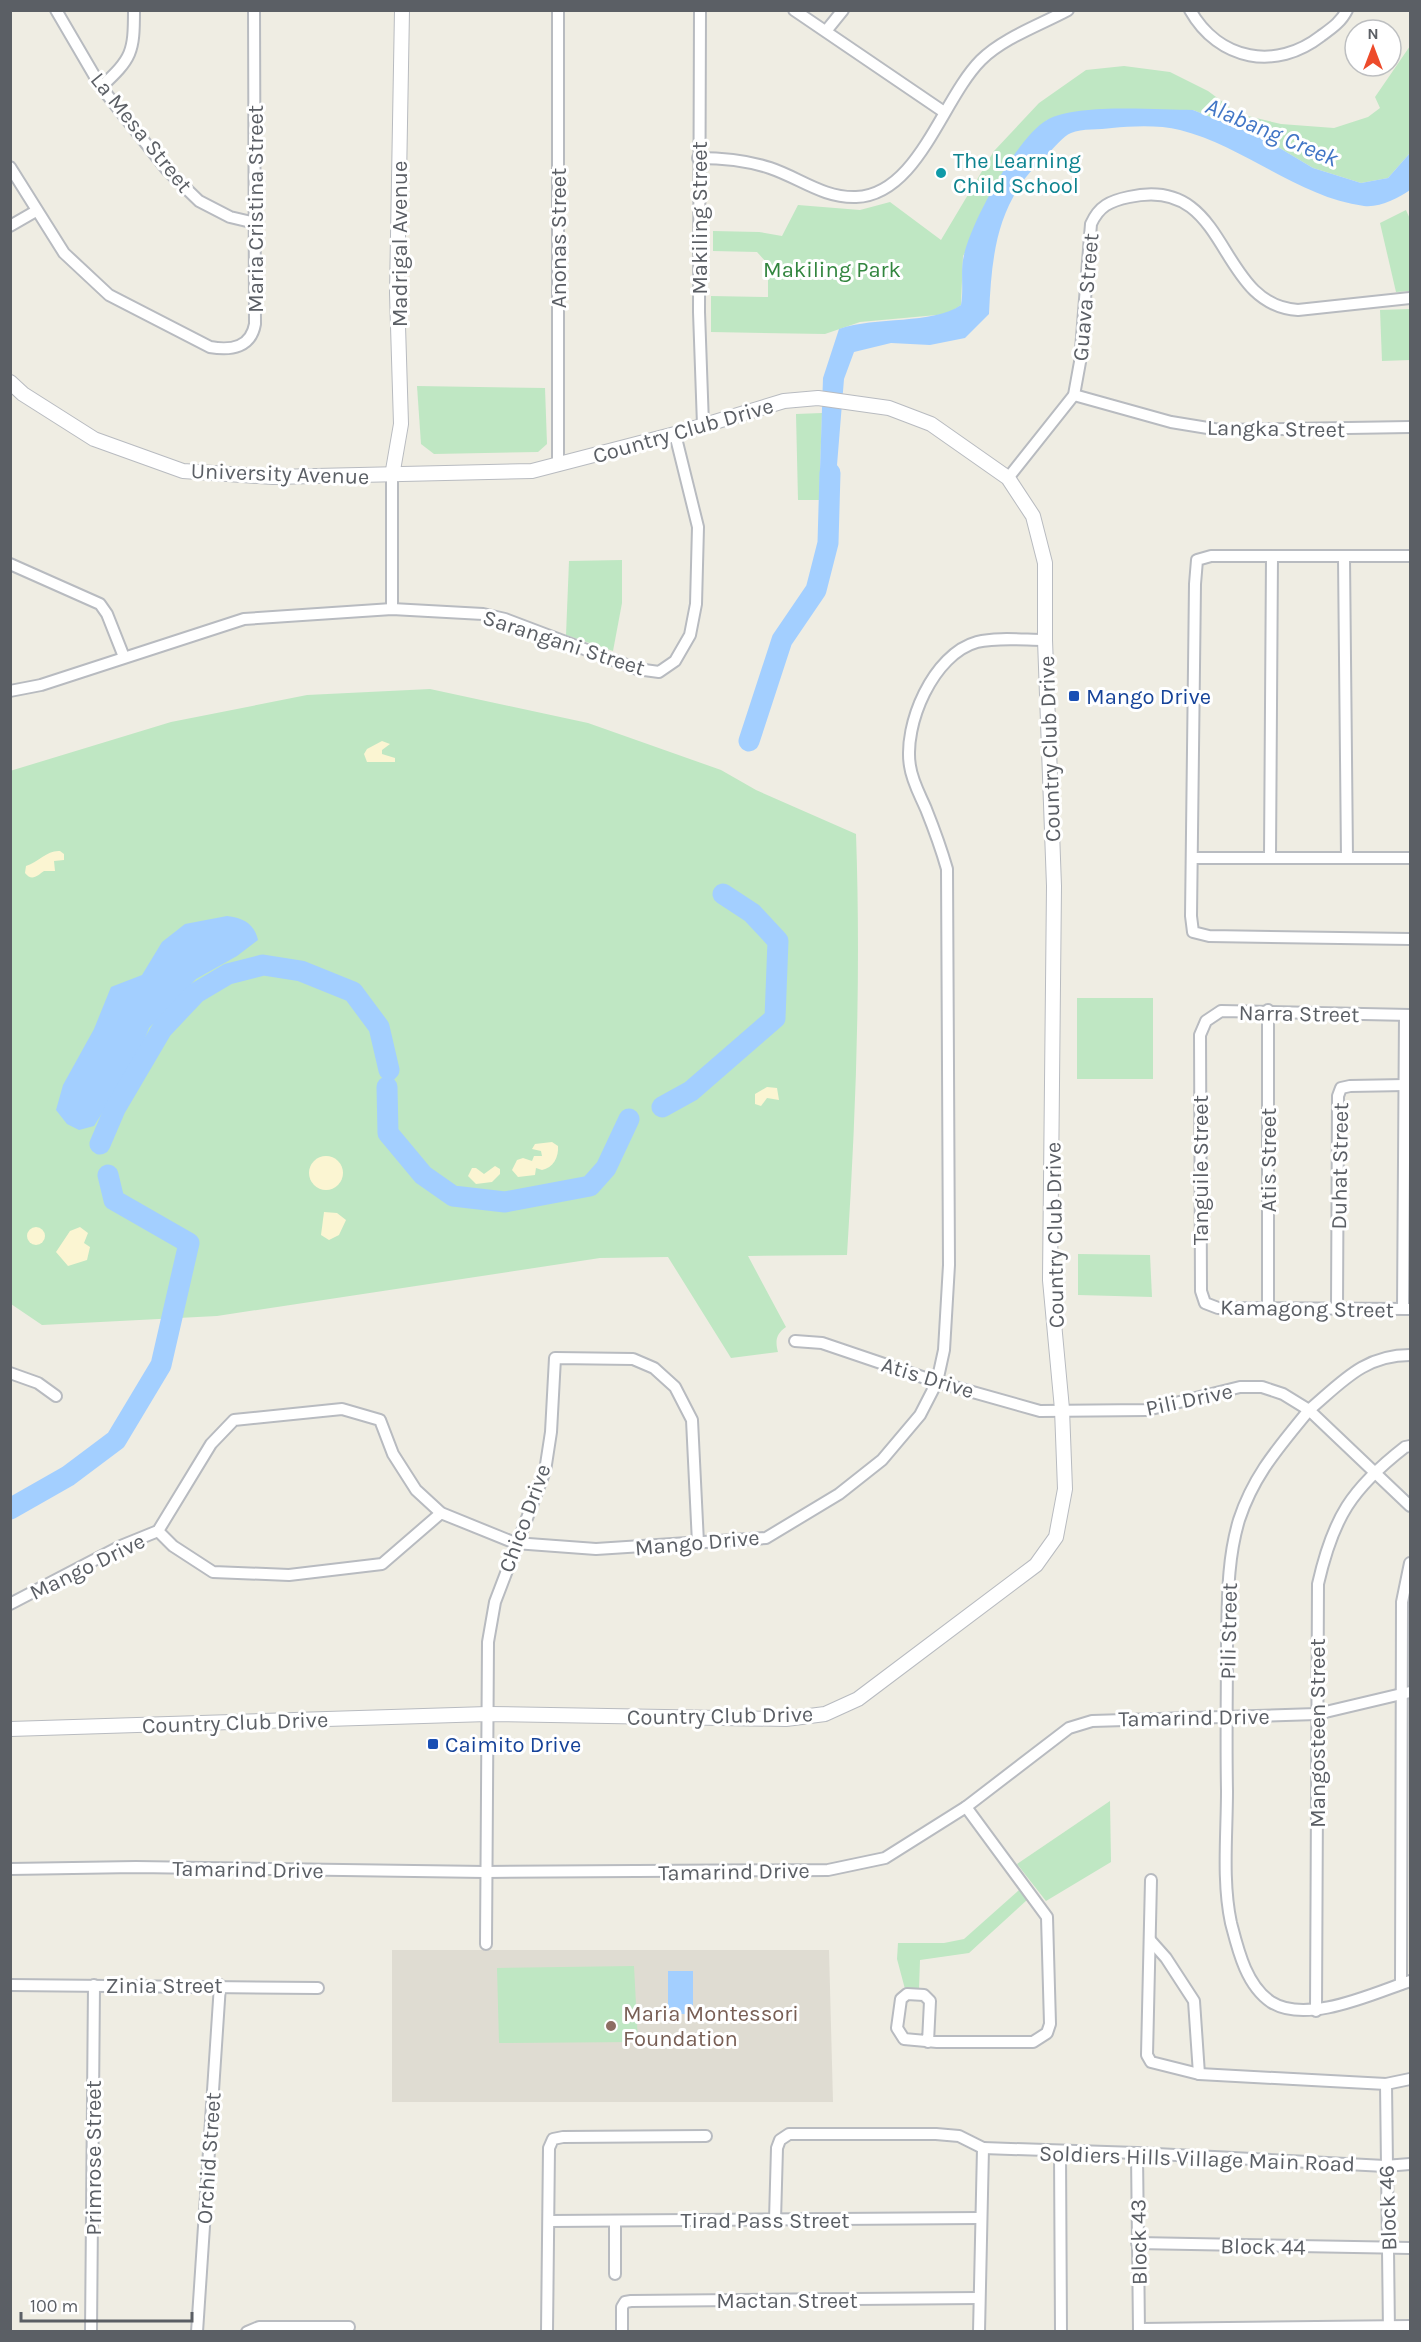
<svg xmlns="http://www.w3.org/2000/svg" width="1421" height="2342" font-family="Karla,sans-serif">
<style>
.education{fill:#dfdcd2}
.green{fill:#bfe7c3}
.sand{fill:#fbf5d2}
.water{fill:#a3cfff}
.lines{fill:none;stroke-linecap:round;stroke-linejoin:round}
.river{stroke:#a3cfff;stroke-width:21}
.minor-casing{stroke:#b8bbc0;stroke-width:14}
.tertiary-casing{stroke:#b8bbc0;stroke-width:16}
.minor{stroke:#fff;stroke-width:10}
.tertiary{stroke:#fff;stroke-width:14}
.culture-dot{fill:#0f9aa8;stroke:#fff;stroke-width:2}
.transit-dot{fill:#1a4fb4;stroke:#fff;stroke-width:2}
.education-dot{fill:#8d6e63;stroke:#fff;stroke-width:2}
.labels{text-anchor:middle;stroke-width:6;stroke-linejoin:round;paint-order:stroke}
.street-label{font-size:22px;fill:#5b5f65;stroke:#fff}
.culture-label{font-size:22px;fill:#0d838f;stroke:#fff;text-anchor:start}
.park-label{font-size:22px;fill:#32853e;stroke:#fff}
.transit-label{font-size:22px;fill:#164399;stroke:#fff;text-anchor:start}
.education-label{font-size:22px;fill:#785e54;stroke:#fff;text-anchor:start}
.water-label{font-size:24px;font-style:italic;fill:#4276c6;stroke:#fff}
</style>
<rect width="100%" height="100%" fill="#efede3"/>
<polygon class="education" points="392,1950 829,1950 833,2102 392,2102"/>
<g class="green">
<polygon points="1410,46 1410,153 1388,178 1361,183 1313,168 1261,137 1193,110 1047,120 963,256 961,305 948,314 860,322 825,334 711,332 711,296 768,297 768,264 757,252 713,251 713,231 759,232 782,236 798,205 860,210 890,202 941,240 994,151 1039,103 1086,70 1124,66 1170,72 1208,91 1239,114 1281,124 1334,128 1368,117 1380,108 1375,97"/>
<polygon points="1406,210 1410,219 1410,291 1396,292 1380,223"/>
<polygon points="1410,309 1410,360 1382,361 1380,310"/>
<polygon points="417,386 545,388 547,444 538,452 434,454 421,444"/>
<polygon points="822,413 819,500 798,500 796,414"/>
<polygon points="622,560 622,603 613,651 566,635 569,561"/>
<path d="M430 689 588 723 721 770 756 790 856 834C861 975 856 1114 847 1255L748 1256 786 1327C776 1334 775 1341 778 1352L731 1358 668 1257 600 1258 217 1316 42 1325 11 1304 10 771 171 722 307 695Z"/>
<rect x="1077" y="998" width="76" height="81"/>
<polygon points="1078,1254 1150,1255 1152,1297 1078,1295"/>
<polygon points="1110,1801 1111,1862 1046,1901 1017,1864"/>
<polygon points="1019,1890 1027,1900 969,1953 920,1960 919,1989 905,1989 897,1959 898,1943 944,1943 964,1939"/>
<polygon points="634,1966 638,2042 499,2043 497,1968"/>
</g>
<g class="sand">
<polygon points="382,741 390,744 382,750 382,754 395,758 395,762 367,762 364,754 367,749"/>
<path d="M60 851 64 854V860L54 861 55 871H44C38 875 32 882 25 873L26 866C39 862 47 850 60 851Z"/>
<polygon points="767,1087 777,1088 779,1100 767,1098 761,1106 755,1104 755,1094"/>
<path d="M552 1142 558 1146C559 1157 553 1168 542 1170L536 1168 535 1175 518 1177 512 1170 517 1160 523 1158 532 1161 534 1156H542L541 1151 532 1149 535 1144Z"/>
<circle cx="326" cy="1173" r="17"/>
<polygon points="495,1166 500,1169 500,1174 492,1182 476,1184 468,1176 472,1168 476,1168 484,1174"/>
<polygon points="324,1212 337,1213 346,1220 339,1235 329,1240 321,1235"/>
<polygon points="80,1227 88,1233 84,1243 90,1247 87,1260 68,1266 56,1252 70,1231"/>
<circle cx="36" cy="1236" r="9"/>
</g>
<g class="water">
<path d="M1193 110 1261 137 1313 168 1361 183 1388 178 1410 153V190C1399 198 1379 208 1364 206 1298 197 1244 146 1180 130 1160 125 1133 126 1112 128 1100 130 1082 128 1071 133 1063 136 1054 148 1048 154 997 199 992 251 989 314L965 338 930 345 891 343 854 352 844 379 834 502 819 500 823 378 839 329C876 316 932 325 961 305 964 289 960 271 964 255 971 222 1018 136 1047 120 1076 103 1157 110 1193 110Z"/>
<path d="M227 916C243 918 254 923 258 940L237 956 196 979 149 1028 137 1058 94 1126 79 1130 67 1124 56 1110 63 1085 94 1029 111 987 142 975 162 942 185 924Z"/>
<rect x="668" y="1971" width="25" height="43"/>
</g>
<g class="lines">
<g class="river">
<polyline points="749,741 782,640 816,590 828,543 830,473"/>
<polyline points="387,1087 388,1133 423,1175 453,1196 505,1202 590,1186 606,1168 629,1119"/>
<polyline points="662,1107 691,1091 775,1018 778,941 752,913 723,894"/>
<polyline points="100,1144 115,1109 162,1029 196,993 228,974 263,965 301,971 353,992 379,1027 389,1070"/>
<polyline points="10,1509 68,1476 116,1440 161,1365 189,1243 114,1200 108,1175"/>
</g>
<g class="minor-casing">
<g id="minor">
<polyline points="56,10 101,87 167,170 199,201 230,217 255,223"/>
<polyline points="558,10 558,465"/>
<polyline points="700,10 699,312 703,425"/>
<polyline points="794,10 944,112"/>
<path d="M1190 10C1219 61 1276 71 1321 36 1332 28 1341 22 1347 10"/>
<polyline points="826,31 843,10"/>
<path d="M101 87C132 58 134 53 134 10"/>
<path d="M698 158C723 158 746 160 770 168 800 178 823 198 856 197 918 195 942 99 981 60 1003 38 1040 25 1068 10"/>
<path d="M10 167 64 253 109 295 210 347C232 351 251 347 255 324L254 10"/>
<polyline points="10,226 36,211"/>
<polyline points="1074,395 1171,422 1220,430 1410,427"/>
<path d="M1008 478 1074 395 1080 362 1091 224C1099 206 1110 201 1129 197 1231 174 1215 305 1298 310L1410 298"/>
<polyline points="1410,556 1211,556 1197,560 1195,584 1191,916 1193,932 1209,936 1410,939"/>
<polyline points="1344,558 1347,858"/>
<polyline points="10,564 100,604 107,614 124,657"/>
<polyline points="392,609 392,476"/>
<polyline points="10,691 41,685 244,619 392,609 483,614 505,619 637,669 659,672 675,661 690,635 696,604 698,527 675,434"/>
<polyline points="1270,857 1272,556"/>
<polyline points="1193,858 1410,858"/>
<polyline points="1410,1015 1221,1011 1206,1021 1200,1035 1201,1291 1205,1303 1218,1308 1410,1309"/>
<polyline points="1268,1309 1268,1010"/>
<polyline points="1337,1309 1338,1096 1341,1088 1350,1086 1405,1085"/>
<polyline points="1403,1309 1405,1015"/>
<path d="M795 1341 822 1343 937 1382 1040 1411 1147 1410 1240 1387H1262L1283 1394 1309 1410C1342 1382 1364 1355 1410 1355"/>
<polyline points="10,1373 38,1383 56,1396"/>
<path d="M1410 1506 1309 1410C1280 1446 1254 1474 1239 1520 1227 1560 1228 1600 1227 1641 1227 1691 1226 1741 1227 1791 1227 1834 1222 1881 1231 1923 1238 1950 1246 1985 1271 2002 1307 2025 1374 1993 1410 1981"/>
<polyline points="158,1531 173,1546 213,1572 289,1575 382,1564 441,1513"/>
<path d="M10 1604 121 1546 158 1531 211 1444 234 1420 342 1409 380 1420 393 1454 416 1490 441 1513 515 1543 596 1549 766 1538 839 1494 882 1460 920 1415 937 1382 944 1350 949 1265 947 869C941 848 934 829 926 809 920 795 912 781 910 766 903 725 933 654 977 642 997 637 1024 640 1045 640"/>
<polyline points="10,1869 136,1867 485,1872 828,1870 885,1858 966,1807 1069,1728 1092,1721 1317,1714 1410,1692"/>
<polyline points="1151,1880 1147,2055 1151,2062 1199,2074 1386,2084 1410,2079"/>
<polyline points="1150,1940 1166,1958 1194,2001 1199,2074"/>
<polyline points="486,1944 488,1642 495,1602 545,1471 551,1432 555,1358 633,1359 654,1368 675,1387 692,1420 698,1543"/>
<polyline points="1401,1984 1402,1602 1410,1563"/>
<polyline points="10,1985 318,1988"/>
<path d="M1316 2011 1318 1584C1333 1518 1351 1489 1405 1447L1410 1446"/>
<polyline points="928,2042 930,2001 924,1995 907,1994 901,1999 897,2028 904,2039 937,2042 1033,2042 1047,2033 1050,2024 1047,1917 966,1807"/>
<polyline points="1386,2084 1389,2332"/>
<polyline points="983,2148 1137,2153 1385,2166 1410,2164"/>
<polyline points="1060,2152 1061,2332"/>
<polyline points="1137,2153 1139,2332"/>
<polyline points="775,2220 777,2148 780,2140 789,2134 936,2134 959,2136 983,2148"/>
<polyline points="549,2221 980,2218"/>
<polyline points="1137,2243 1410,2248"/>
<polyline points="615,2274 615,2221"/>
<polyline points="1139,2329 1410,2326"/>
<polyline points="91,2332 94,1985"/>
<polyline points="197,2332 220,1985"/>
<polyline points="247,2332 259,2327 349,2327"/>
<polyline points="547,2332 549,2148 553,2139 563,2137 706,2136"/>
<polyline points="622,2332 622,2307 625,2302 631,2301 979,2298"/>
<polyline points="979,2332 983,2148"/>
</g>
</g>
<g class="tertiary-casing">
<g id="tertiary">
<polyline points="10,382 23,394 94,439 183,471 273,477 532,471 675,434 784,401 818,398 889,408 931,424 1008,478 1033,516 1045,563 1045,640 1054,886 1050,1280 1062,1409 1065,1489 1056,1537 1036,1565 858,1699 825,1714 786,1719 488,1714 10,1729"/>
<polyline points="392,476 401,424 397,293 402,10"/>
</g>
</g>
<use href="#minor" class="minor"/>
<use href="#tertiary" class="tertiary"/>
</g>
<circle class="culture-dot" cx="941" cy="173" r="6"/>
<g class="transit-dot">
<rect x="1068" y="690" width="12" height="12" rx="3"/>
<rect x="427" y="1738" width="12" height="12" rx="3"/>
</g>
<circle class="education-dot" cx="611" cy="2026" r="6"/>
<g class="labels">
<g class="street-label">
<text transform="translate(142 132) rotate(51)" y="8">La Mesa Street</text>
<text transform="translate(255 209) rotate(-90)" y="8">Maria Cristina Street</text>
<text transform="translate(699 218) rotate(-90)" y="8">Makiling Street</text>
<text transform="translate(558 238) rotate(-90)" y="8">Anonas Street</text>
<text transform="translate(399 244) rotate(-90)" y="8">Madrigal Avenue</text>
<text transform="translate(1085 297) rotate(-85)" y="8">Guava Street</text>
<text transform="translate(1276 428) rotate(1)" y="8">Langka Street</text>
<text transform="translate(683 430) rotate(-16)" y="8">Country Club Drive</text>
<text transform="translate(280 473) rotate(2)" y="8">University Avenue</text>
<text transform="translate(564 642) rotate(18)" y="8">Sarangani Street</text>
<text transform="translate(1049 749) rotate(-92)" y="8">Country Club Drive</text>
<text transform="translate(1299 1013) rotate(1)" y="8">Narra Street</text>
<text transform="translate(1268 1160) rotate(-90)" y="8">Atis Street</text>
<text transform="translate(1339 1166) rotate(-89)" y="8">Duhat Street</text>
<text transform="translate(1200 1170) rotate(-90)" y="8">Tanguile Street</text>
<text transform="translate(1054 1235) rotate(-91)" y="8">Country Club Drive</text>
<text transform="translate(1307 1308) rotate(1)" y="8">Kamagong Street</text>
<text transform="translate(928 1377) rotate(17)" y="8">Atis Drive</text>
<text transform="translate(1189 1399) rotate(-12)" y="8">Pili Drive</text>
<text transform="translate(524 1518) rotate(-70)" y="8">Chico Drive</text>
<text transform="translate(697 1542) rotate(-5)" y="8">Mango Drive</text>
<text transform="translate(87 1566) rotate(-26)" y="8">Mango Drive</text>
<text transform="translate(1228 1631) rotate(-89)" y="8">Pili Street</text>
<text transform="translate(720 1715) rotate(-1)" y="8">Country Club Drive</text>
<text transform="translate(1194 1717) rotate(-1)" y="8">Tamarind Drive</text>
<text transform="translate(235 1722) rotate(-2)" y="8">Country Club Drive</text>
<text transform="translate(1317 1733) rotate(-90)" y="8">Mangosteen Street</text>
<text transform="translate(248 1869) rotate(1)" y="8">Tamarind Drive</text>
<text transform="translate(734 1871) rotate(-1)" y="8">Tamarind Drive</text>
<text x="164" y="1993">Zinia Street</text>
<text transform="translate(93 2158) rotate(-90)" y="8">Primrose Street</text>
<text transform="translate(208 2158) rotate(-86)" y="8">Orchid Street</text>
<text transform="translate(1197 2158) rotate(2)" y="8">Soldiers Hills Village Main Road</text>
<text transform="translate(1387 2208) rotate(-92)" y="8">Block 46</text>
<text x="765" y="2228">Tirad Pass Street</text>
<text transform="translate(1138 2242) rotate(-91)" y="8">Block 43</text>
<text transform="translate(1263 2246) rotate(1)" y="8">Block 44</text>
<text x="787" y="2308">Mactan Street</text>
</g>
<g class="culture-label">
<text x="953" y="168">The Learning<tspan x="953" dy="25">Child School</tspan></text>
</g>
<g class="park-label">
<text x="832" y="277">Makiling Park</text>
</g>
<g class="transit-label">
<text x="1086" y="704">Mango Drive</text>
<text x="445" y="1752">Caimito Drive</text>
</g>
<g class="education-label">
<text x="623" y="2021">Maria Montessori<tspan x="623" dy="25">Foundation</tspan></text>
</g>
<g class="water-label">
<text transform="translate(1272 132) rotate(23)" y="8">Alabang Creek</text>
</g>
</g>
<rect width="1421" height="2342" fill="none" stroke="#5b5f65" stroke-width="24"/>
<g transform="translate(1373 48)"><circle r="28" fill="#ffffff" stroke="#bdbfc1" stroke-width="1.5"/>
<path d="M0-4.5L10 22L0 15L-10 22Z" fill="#ed4b2b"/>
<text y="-9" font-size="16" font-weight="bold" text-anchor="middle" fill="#5b5f65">N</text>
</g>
<path d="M21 2312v9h171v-9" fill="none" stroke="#5b5f65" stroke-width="3"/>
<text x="30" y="2312" font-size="18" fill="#5b5f65" stroke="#ffffff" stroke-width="4.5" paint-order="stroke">100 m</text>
</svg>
